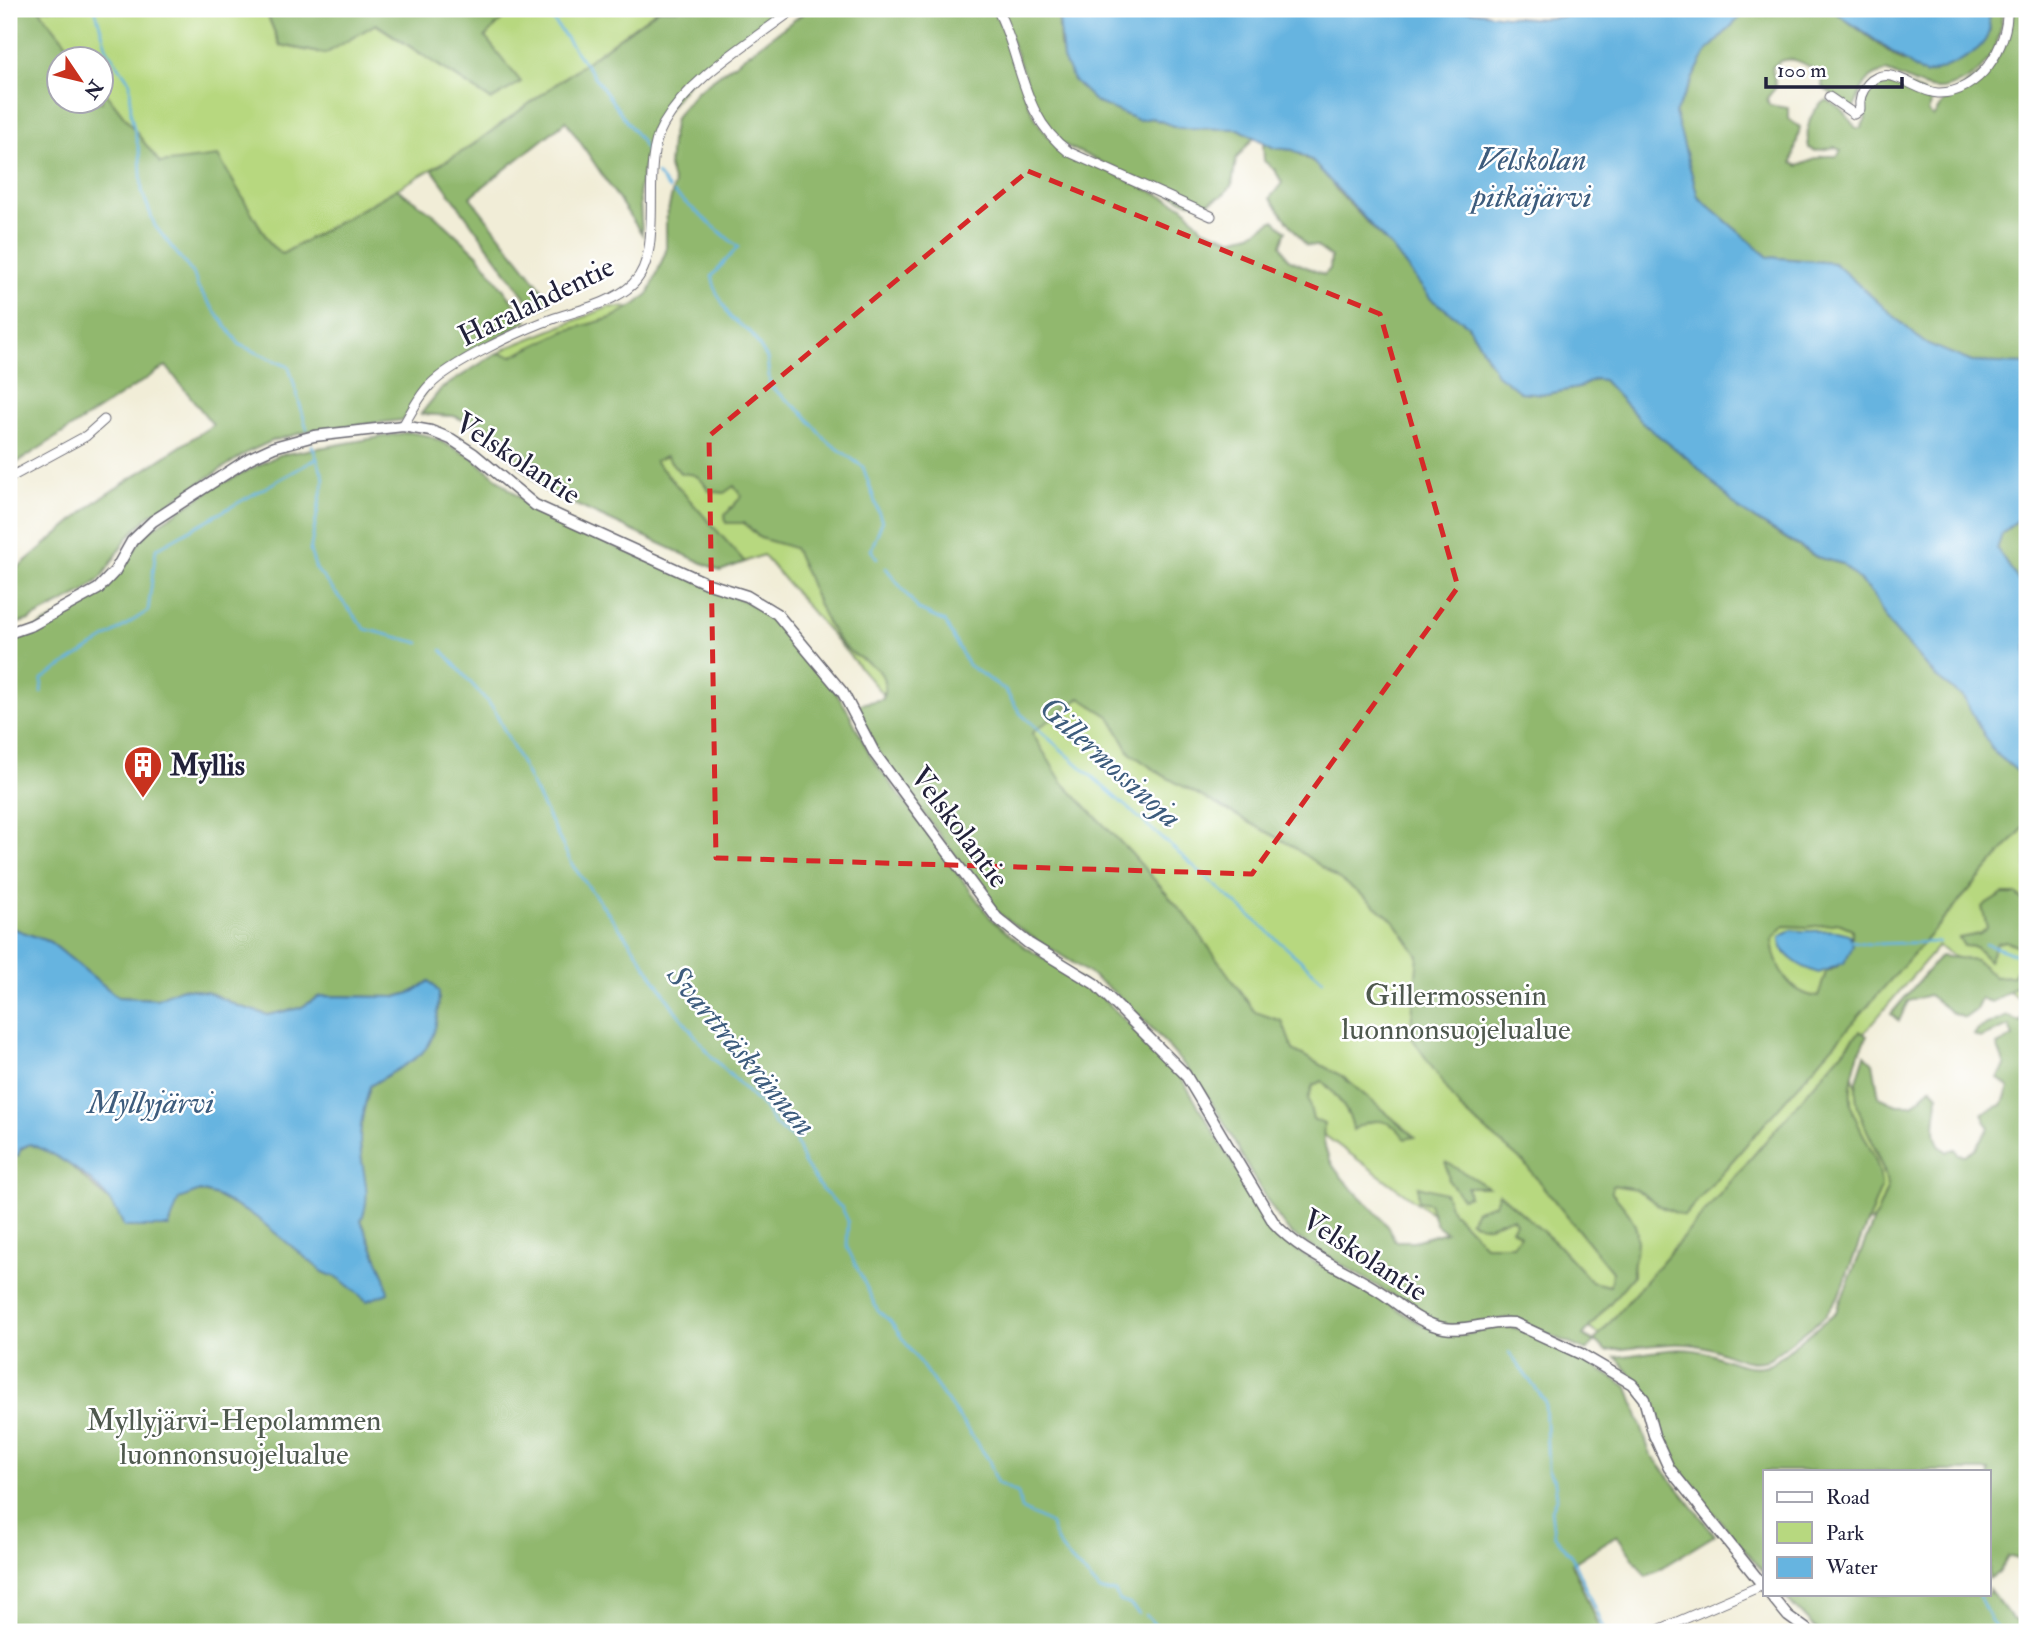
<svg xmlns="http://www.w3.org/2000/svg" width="2036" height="1641" font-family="'IM FELL Double Pica',serif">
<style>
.green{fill:#b7d87f;stroke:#6c7d5d;stroke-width:2}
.forest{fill:#91b86e;stroke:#5a6d54;stroke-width:2;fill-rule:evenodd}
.water{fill:#66b4e0;stroke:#446b8e;stroke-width:2}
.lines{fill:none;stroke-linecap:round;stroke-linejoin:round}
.stream{stroke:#66b4e0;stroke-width:2.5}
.minor-casing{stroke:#6a6972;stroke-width:11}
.tertiary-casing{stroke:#6a6972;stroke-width:13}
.minor{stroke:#fff;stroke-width:9}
.tertiary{stroke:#fff;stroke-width:10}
.marked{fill:none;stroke:#d62828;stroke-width:5;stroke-dasharray:14 9;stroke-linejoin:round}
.labels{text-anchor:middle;stroke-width:5;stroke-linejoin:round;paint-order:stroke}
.street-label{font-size:30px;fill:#22223b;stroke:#fff}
.poi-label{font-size:30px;font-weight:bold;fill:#22223b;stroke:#fff;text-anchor:start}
.park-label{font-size:30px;fill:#4f594f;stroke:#fff}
.water-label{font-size:32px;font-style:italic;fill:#3d5c7d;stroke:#fff}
</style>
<rect width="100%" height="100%" fill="#fff"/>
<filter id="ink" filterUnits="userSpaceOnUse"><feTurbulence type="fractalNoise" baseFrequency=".0143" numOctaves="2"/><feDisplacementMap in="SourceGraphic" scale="14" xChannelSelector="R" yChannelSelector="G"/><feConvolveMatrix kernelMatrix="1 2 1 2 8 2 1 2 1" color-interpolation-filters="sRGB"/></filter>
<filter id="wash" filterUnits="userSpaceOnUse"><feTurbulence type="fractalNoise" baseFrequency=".00686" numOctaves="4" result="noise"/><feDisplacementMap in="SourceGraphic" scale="28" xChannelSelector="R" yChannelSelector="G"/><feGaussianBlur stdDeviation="1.57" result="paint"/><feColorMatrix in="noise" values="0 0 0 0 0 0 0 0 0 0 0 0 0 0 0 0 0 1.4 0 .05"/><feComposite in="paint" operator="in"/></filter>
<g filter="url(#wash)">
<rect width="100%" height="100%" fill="#f1edd7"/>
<g class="green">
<polygon points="39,9 265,9 280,45 325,54 375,24 491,100 485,36 513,9 659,9 467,149 282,254 160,163 102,88 102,60 79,59"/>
<polygon points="609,307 652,308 2027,783 2027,1004 1938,946 1847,1053 1864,1119 1889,1187 1886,1203 1871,1222 1603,1338 1158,1014 763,555 720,571 546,491 478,426 454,416 421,414 441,389 509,347"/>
</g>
<g class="forest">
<polygon points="9,9 39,9 79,59 60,60 60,102 102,102 102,88 160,163 218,156 271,245 282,254 397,189 436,216 478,255 527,321 468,353 439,374 403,420 313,430 272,441 248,452 149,516 128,537 102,577 84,592 29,620 9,626 9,575 98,500 213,425 166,366 9,468"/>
<polygon points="265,9 513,9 485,37 521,82 491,100 376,24 325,54 280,45"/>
<polygon points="659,9 783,9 697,72 653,128 639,189 642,234 566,121 470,197 552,302 535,311 432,169 467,149"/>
<path d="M809 9H993C1021 59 1014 104 1059 148L1183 206 1202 228 1231 239 1251 234 1274 220 1286 231 1281 245 1288 259 1324 275 1330 269 1331 257 1316 246 1306 245 1270 198 1282 183 1275 170 1264 161 1263 142 1274 148 1293 150 1321 168 1338 192 1392 248 1431 299 1468 325 1490 363 1520 392 1547 394 1578 388 1596 379 1603 380 1645 425 1691 461 1754 519 1816 557 1843 564 1873 594 1887 621 1936 677 1963 697 1994 752 2027 779V824L1684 1216 1661 1207 1636 1189 1612 1185V1193C1622 1205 1637 1220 1637 1236 1638 1249 1632 1262 1633 1276L1583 1335 1594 1341 1860 1031 1867 1036C1856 1055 1846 1089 1853 1111 1862 1138 1881 1158 1881 1188L1838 1297 1825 1316 1770 1359C1747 1369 1724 1350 1701 1346 1672 1340 1636 1348 1606 1351L1595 1341 1587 1351 1509 1318 1455 1326 1438 1323 1291 1234C1250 1184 1230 1120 1189 1071 1162 1039 1132 1004 1098 980 1065 955 1028 938 996 911L877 750 856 705 883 699C892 660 859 667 839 641 818 613 810 578 794 548L760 538 744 523H726L725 515 742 496 734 486 724 493 709 491C701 478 696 472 681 474L666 456 655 461 745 562 720 571 546 491 478 426 454 416 421 414 441 389 497 353 513 356 565 331 611 318 636 304 649 293 666 251V220L674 185 669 167 671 142 675 118 696 92ZM1080 698 1110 717 1130 753 1162 775 1289 844 1366 898 1395 922 1418 956 1410 1035 1460 1108 1524 1163 1612 1272 1610 1286 1592 1282 1556 1243 1499 1193 1495 1204 1476 1210 1470 1221C1492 1234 1494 1219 1513 1218L1516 1223 1512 1229 1520 1235 1513 1245H1485L1452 1211 1445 1193 1418 1186V1201L1429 1203 1436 1224 1446 1232 1414 1241H1395C1377 1197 1317 1179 1324 1124L1313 1119 1308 1099 1313 1085 1322 1081C1334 1092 1352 1114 1353 1130 1373 1116 1392 1118 1405 1139L1415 1137 1342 1076 1293 1050 1282 1021 1255 1012 1188 918 1130 852 1062 782 1032 733ZM1838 923 1852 929C1853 951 1847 964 1826 972L1818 997C1788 993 1775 967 1772 940L1784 926 1808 927Z"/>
<polygon points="1000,9 1058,9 1060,45 1073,80 1096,102 1138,120 1152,118 1179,128 1239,129 1254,137 1236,159 1232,185 1222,196 1207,203 1187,202 1062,144 1038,113"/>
<path d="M1748 9 1835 12 1903 62 1990 30 1986 9H2002C2003 41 1989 71 1958 84 1951 86 1945 90 1937 89 1920 88 1903 77 1886 71 1858 80 1864 91 1852 111L1844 102 1822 87 1823 77C1808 64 1787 50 1772 68L1776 87 1767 98 1769 105 1788 108V119L1800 127 1792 163 1798 166 1823 156H1837L1841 151 1835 147 1816 151 1809 148C1805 127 1809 111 1827 100L1841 109 1856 128H1861L1866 118 1864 94 1873 83 1897 81 1930 96 1931 104 1928 112 1933 117 1944 101 1993 65 2005 45 2013 9H2027V364L1972 362 1923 342 1834 263 1768 257 1698 197 1675 113 1706 52Z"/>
<path d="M409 432 430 436 472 457 533 509 589 536 745 601 774 618 828 681 848 711 871 757 993 921 1025 947 1092 987 1181 1077 1270 1226C1298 1258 1336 1272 1372 1293 1403 1310 1415 1327 1452 1334 1473 1338 1494 1322 1515 1328 1555 1341 1593 1366 1628 1387L1650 1453 1715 1535 1646 1577 1617 1535 1572 1564 1601 1632H9V1156L30 1144 61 1157 117 1208 179 1199 200 1191 217 1196 256 1217 323 1272 340 1279 385 1277 361 1220C373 1193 360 1169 360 1140 360 1122 365 1103 370 1086 420 1053 437 1059 439 992L429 981 413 992 395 997 320 996 300 1008 268 1015 238 1006 208 992 183 988 158 999 118 997 50 942 9 927V638L27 633 101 593 148 531 215 487 279 455Z"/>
<polygon points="2027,511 2027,593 1997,549 2002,534"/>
<path d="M2003 894H2016L2027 904V1562L2008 1556 1998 1573 1989 1579V1471H1765V1574L1672 1464 1649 1396 1616 1357C1642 1355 1678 1344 1704 1352 1727 1359 1750 1373 1773 1363L1836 1312 1887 1189C1886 1152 1854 1122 1856 1088 1857 1077 1862 1065 1865 1055L1873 1063 1879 1097 1897 1105H1912L1931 1088 1938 1095C1938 1117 1927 1139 1947 1152L1955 1149 1958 1154 1965 1155 1976 1148 1989 1128 1982 1113 2002 1105 2009 1088 1998 1078 2005 1066 1997 1045 2013 1037 2009 1026 1980 1038 1974 1035 1978 1029 2007 1016 2021 1022 2025 1011 2026 993 2016 987 1992 1002 1981 999 1976 1010 1965 1018 1954 1014 1929 995 1908 1001 1899 1021 1891 1014 1940 956 1976 960 1995 977 2014 976 2021 962 2019 946 2005 941 1997 943 1989 961 1975 947 1964 946 1959 938 1980 934 1987 928 1982 907Z"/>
<polygon points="1446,1162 1488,1187 1467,1187 1469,1196 1462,1198 1449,1181"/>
<polygon points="1989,1589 2012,1619 2027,1626 2027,1632 1823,1632 1815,1628 1782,1594 1989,1594"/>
</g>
<g class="water">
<path d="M1058 9C1186 9 1315 8 1443 9 1485 9 1546 30 1586 9H1748L1706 52 1675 113 1698 197 1768 257 1834 263 1923 342 1972 362 2027 364V511L2002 534 1997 549 2027 593V779L1994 752 1963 697 1936 677 1887 621 1873 594 1843 564 1817 557 1740 510 1691 461 1645 425 1603 380 1595 379 1578 388 1547 394 1520 392 1497 374 1468 325 1431 299 1392 248 1311 160 1293 150 1274 148 1239 129 1179 128 1152 118 1138 120 1096 102 1073 80 1063 59Z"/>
<path d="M1775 9H1986C1988 16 1991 25 1989 31 1983 56 1946 67 1925 75L1835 12Z"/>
<path d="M9 927 50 942 118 997 157 999 182 988 208 992 238 1006 268 1015 300 1008 320 996 396 997 413 992 429 981 439 992C437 1059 421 1053 370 1086 365 1103 360 1122 360 1140 360 1170 374 1191 361 1221L385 1277 388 1293 367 1301 340 1279 323 1272 256 1217 217 1196 200 1191 179 1199 169 1227H124C110 1188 67 1159 30 1144L21 1148 18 1156H9Z"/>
<path d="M1792 930C1812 934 1832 926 1850 935L1853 946 1844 963 1819 973C1804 969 1778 955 1780 937Z"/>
</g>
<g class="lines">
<g class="stream">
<polyline points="95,9 107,49 130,82 131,115 140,155 142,191 155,226 194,275 198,288 240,345 289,367 307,429"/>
<polyline points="545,9 641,141 648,156"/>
<polyline points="657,174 669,189"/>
<polyline points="674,193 738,247 712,276 716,291 730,317 751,333 767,358 770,386 804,414 826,440 863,467 882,522 871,550 877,558"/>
<polyline points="312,445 324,478 310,551 316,569 365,629 420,643"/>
<polyline points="886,568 919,610 945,622 968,665 1005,690 1021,714 1323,980"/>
<path d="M442 650 493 708 573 866 635 949 675 1010 712 1057 765 1109 775 1125 795 1140 804 1163 822 1190 842 1208 848 1221 847 1247 878 1311 890 1321 989 1460 997 1483 1018 1493 1021 1509 1051 1524C1056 1554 1083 1568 1100 1591L1115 1592 1119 1601 1129 1604 1139 1614"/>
<polyline points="41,693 42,679 148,611 156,549 316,459"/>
<polyline points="1852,941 1869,944 1939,942"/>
<polyline points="1985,944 2027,958"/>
<polyline points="1509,1353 1545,1401 1548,1470 1555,1482 1557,1497 1551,1510 1554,1534 1572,1557 1605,1632"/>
<polyline points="1978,1594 1991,1621 2001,1632"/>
<polyline points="1146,1615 1160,1630 1169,1632"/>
</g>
</g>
</g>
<g filter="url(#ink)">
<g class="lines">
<g class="minor-casing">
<g id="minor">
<path d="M997 9C1023 58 1020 116 1069 152L1211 216"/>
<path d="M1829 97 1854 114 1860 109C1859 99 1861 92 1868 84 1890 61 1914 92 1938 93 1979 94 2009 46 2007 9"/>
<path d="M403 426C411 413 419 396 429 386 450 363 525 328 555 318 580 310 613 303 633 284 667 250 638 168 663 125 691 76 750 43 794 9"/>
<polyline points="9,478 86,436 104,420"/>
<polyline points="1654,1632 1763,1585"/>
</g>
</g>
<g class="tertiary-casing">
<g id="tertiary">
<path d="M9 633 32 625 98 589 115 571 132 541 153 521 250 458 274 447 314 436 403 426 431 431 451 439 474 454 535 505 706 583 747 596 777 614 843 693 875 754 997 918 1028 943 1095 984 1185 1074 1274 1223C1302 1254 1339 1266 1374 1288 1398 1302 1416 1323 1444 1328 1468 1332 1490 1320 1514 1323L1581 1354 1632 1384 1644 1399 1654 1435 1669 1468 1765 1588"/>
<polyline points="1770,1594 1788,1616 1810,1632"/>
</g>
</g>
<use href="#minor" class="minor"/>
<use href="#tertiary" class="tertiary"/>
</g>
</g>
<path class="marked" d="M1028 171 1380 314 1458 587 1252 874 716 858 709 436Z"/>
<defs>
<g id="building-pin" transform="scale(2.0125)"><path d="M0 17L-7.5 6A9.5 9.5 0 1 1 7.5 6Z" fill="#c8321e" stroke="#fff"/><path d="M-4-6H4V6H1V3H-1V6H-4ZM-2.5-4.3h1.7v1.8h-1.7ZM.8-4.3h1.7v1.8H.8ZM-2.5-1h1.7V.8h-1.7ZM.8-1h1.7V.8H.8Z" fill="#fff"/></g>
</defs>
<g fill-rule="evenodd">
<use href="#building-pin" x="143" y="765"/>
</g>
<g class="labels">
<g class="street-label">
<text transform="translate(536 301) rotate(-26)" y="10">Haralahdentie</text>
<text transform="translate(518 458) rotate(33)" y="10">Velskolantie</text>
<text transform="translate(960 827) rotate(53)" y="10">Velskolantie</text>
<text transform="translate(1365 1255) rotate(33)" y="10">Velskolantie</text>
</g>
<g class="poi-label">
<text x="170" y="775">Myllis</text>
</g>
<g class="park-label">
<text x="1456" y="1005">Gillermossenin<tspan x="1456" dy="34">luonnonsuojelualue</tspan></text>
<text x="234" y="1430">Myllyjärvi-Hepolammen<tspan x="234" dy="34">luonnonsuojelualue</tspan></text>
</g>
<g class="water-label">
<text x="1532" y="170">Velskolan<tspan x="1532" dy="37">pitkäjärvi</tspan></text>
<text transform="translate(1111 762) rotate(42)" y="11">Gillermossinoja</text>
<text transform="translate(742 1050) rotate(50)" y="11">Svartträskrännan</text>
<text x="151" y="1113">Myllyjärvi</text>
</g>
</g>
<rect width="2036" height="1641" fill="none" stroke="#fff" stroke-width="35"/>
<rect x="1763" y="1470" width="228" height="126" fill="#ffffff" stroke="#a7a7b1" stroke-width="2"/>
<rect x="1777" y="1492" width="35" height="10" fill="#ffffff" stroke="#a7a7b1" stroke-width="2"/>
<text x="1826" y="1504" font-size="21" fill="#22223b">Road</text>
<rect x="1777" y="1522" width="35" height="21" fill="#b7d87f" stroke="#a7a7b1" stroke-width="2"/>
<text x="1826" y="1540" font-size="21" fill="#22223b">Park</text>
<rect x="1777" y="1557" width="35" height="21" fill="#66b4e0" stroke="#a7a7b1" stroke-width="2"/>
<text x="1826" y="1574" font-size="21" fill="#22223b">Water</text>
<g transform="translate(80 80) rotate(125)"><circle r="33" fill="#ffffff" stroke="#a7a7b1" stroke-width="2"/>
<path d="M0-5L12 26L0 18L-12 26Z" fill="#c8321e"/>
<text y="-10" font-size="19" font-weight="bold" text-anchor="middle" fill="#22223b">N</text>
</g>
<path d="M1766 77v10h136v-10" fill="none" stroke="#22223b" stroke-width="3.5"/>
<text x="1777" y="77" font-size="21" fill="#22223b" stroke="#ffffff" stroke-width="5" paint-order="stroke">100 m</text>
</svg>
